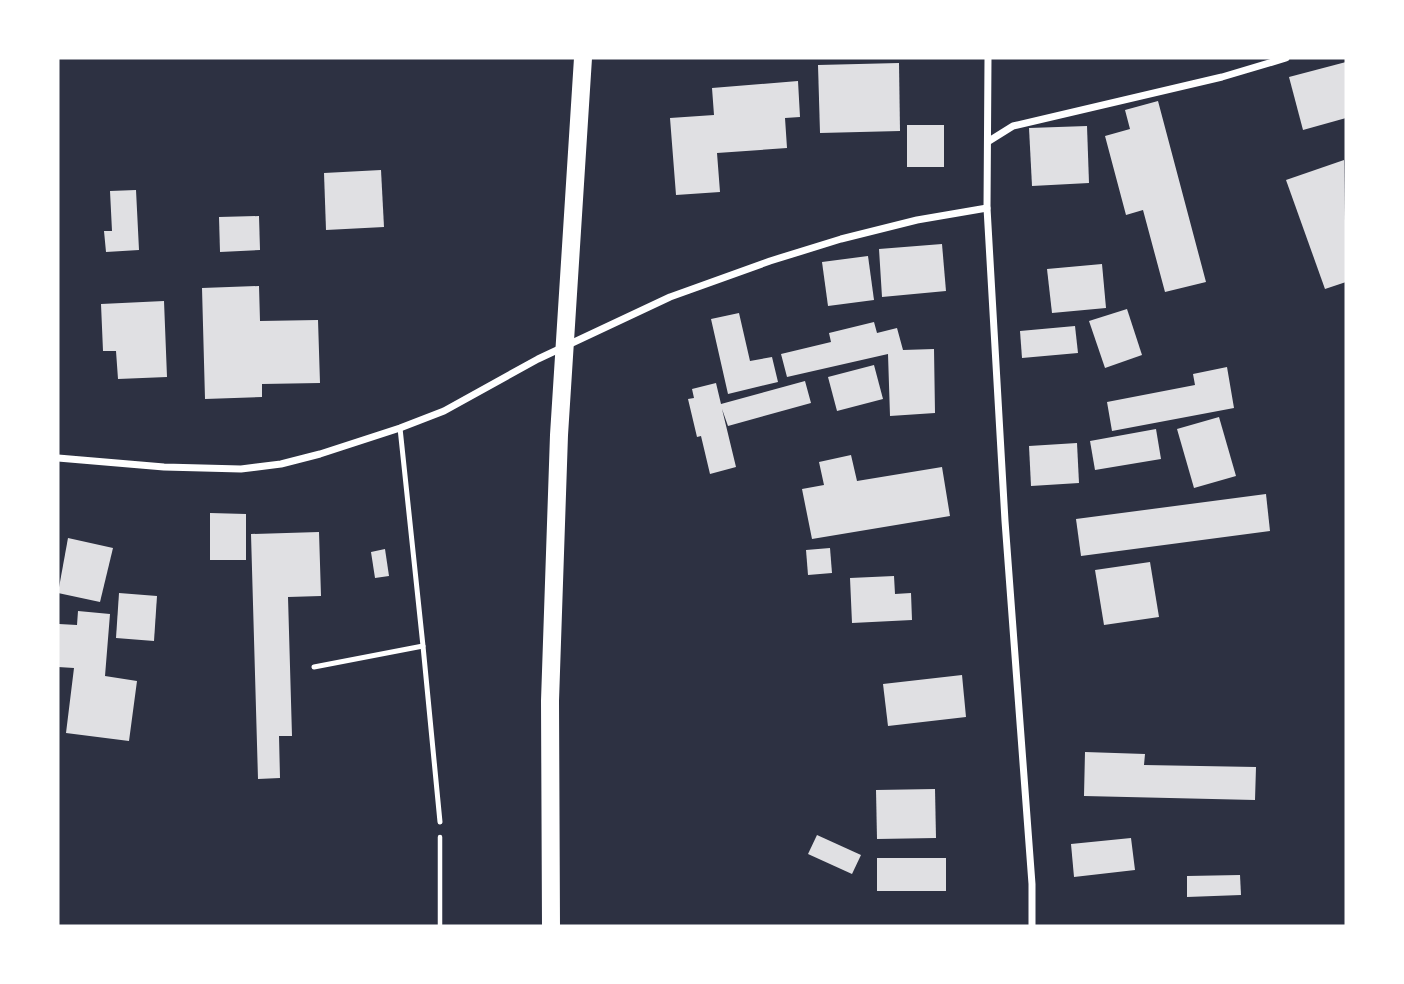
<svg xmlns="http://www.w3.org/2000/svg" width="1404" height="984" font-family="Arial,sans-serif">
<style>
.building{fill:#e0e0e3}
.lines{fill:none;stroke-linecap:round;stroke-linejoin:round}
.path{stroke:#fff;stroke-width:4.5}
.service{stroke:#fff;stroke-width:5}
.minor{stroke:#fff;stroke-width:7}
.primary{stroke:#fff;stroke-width:18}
</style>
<rect width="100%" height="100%" fill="#2d3142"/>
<g class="building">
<polygon points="1346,62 1346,118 1303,130 1289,77"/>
<polygon points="899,63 900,131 820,133 818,65"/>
<polygon points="798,81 800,117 785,118 787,148 717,153 720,192 676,195 670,118 714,115 712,88"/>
<polygon points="1158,101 1206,282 1165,292 1143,210 1126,215 1105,136 1130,129 1125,110"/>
<rect x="907" y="125" width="37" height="42"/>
<polygon points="1087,126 1089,183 1032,186 1029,128"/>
<polygon points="1344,160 1346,282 1325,289 1286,180"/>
<polygon points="381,170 384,227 326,230 324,173"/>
<polygon points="136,190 139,250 106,252 104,231 112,231 110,191"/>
<polygon points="259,216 260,250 220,252 219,217"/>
<polygon points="942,244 946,291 882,297 879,249"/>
<polygon points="868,256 874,300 828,306 822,262"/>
<polygon points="1102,264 1106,308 1052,313 1047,269"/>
<polygon points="259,286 260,321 318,320 320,383 262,384 262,397 205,399 202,288"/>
<polygon points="164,301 167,377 118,379 116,351 103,351 101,304"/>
<polygon points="1127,309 1142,355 1105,368 1089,321"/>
<polygon points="739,313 750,361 772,357 778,382 728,394 711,319"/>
<polygon points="874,322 877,333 897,328 903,350 934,349 935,413 890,416 888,354 787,377 781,354 831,342 829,333"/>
<polygon points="1075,326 1078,353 1022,358 1020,331"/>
<polygon points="874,365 883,399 837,411 828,377"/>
<polygon points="1227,367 1234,408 1112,431 1107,402 1195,385 1193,374"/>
<polygon points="805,381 811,403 728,426 722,409 736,467 710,474 701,436 697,437 688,399 694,398 692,389 716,383 721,404"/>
<polygon points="1219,417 1236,476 1194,488 1177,429"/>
<polygon points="1156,429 1161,459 1095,470 1090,441"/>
<polygon points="1077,443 1079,483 1031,486 1029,446"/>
<polygon points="851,455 857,481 942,467 950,516 812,539 802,489 824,485 819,462"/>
<polygon points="1266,494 1270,531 1081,556 1076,519"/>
<polygon points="210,513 246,514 246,560 210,560"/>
<polygon points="319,532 321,596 288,597 292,736 279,736 280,778 258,779 251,534"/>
<polygon points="68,538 113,548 100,602 58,593"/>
<polygon points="830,548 832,573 808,575 806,550"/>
<polygon points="385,549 389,576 375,578 371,552"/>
<polygon points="1150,562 1159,617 1104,625 1095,570"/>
<polygon points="894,576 895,594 911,593 912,620 852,623 850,578"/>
<polygon points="119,593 157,596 154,641 116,638"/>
<polygon points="78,611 110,614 105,676 137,681 129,741 66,733 74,668 58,667 59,624 77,625"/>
<polygon points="962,675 966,717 888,726 883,684"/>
<polygon points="1085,752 1145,754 1144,765 1256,767 1255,800 1084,796"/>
<polygon points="935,789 936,838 877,839 876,790"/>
<polygon points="817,835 861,855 852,874 808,854"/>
<polygon points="1131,838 1135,870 1074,877 1071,844"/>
<rect x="877" y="858" width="69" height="33"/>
<polygon points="1240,875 1241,895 1187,897 1187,876"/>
</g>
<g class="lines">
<polyline class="path" points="440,926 440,837"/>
<g class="service">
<polyline points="423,646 440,822"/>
<polyline points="314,667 423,646 400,428"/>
</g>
<g class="minor">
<polyline points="988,58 987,208 1005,521 1032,884 1032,926"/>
<polyline points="989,141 1013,126 1222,77 1286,58"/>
<polyline points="58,458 164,467 241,469 281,464 320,454 400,428 444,411 538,359 670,297 770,261 841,239 917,220 987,208"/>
</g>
<polyline class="primary" points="551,926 550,701 559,435 583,58"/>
</g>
<rect width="1404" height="984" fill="none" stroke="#ffffff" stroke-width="119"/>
</svg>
